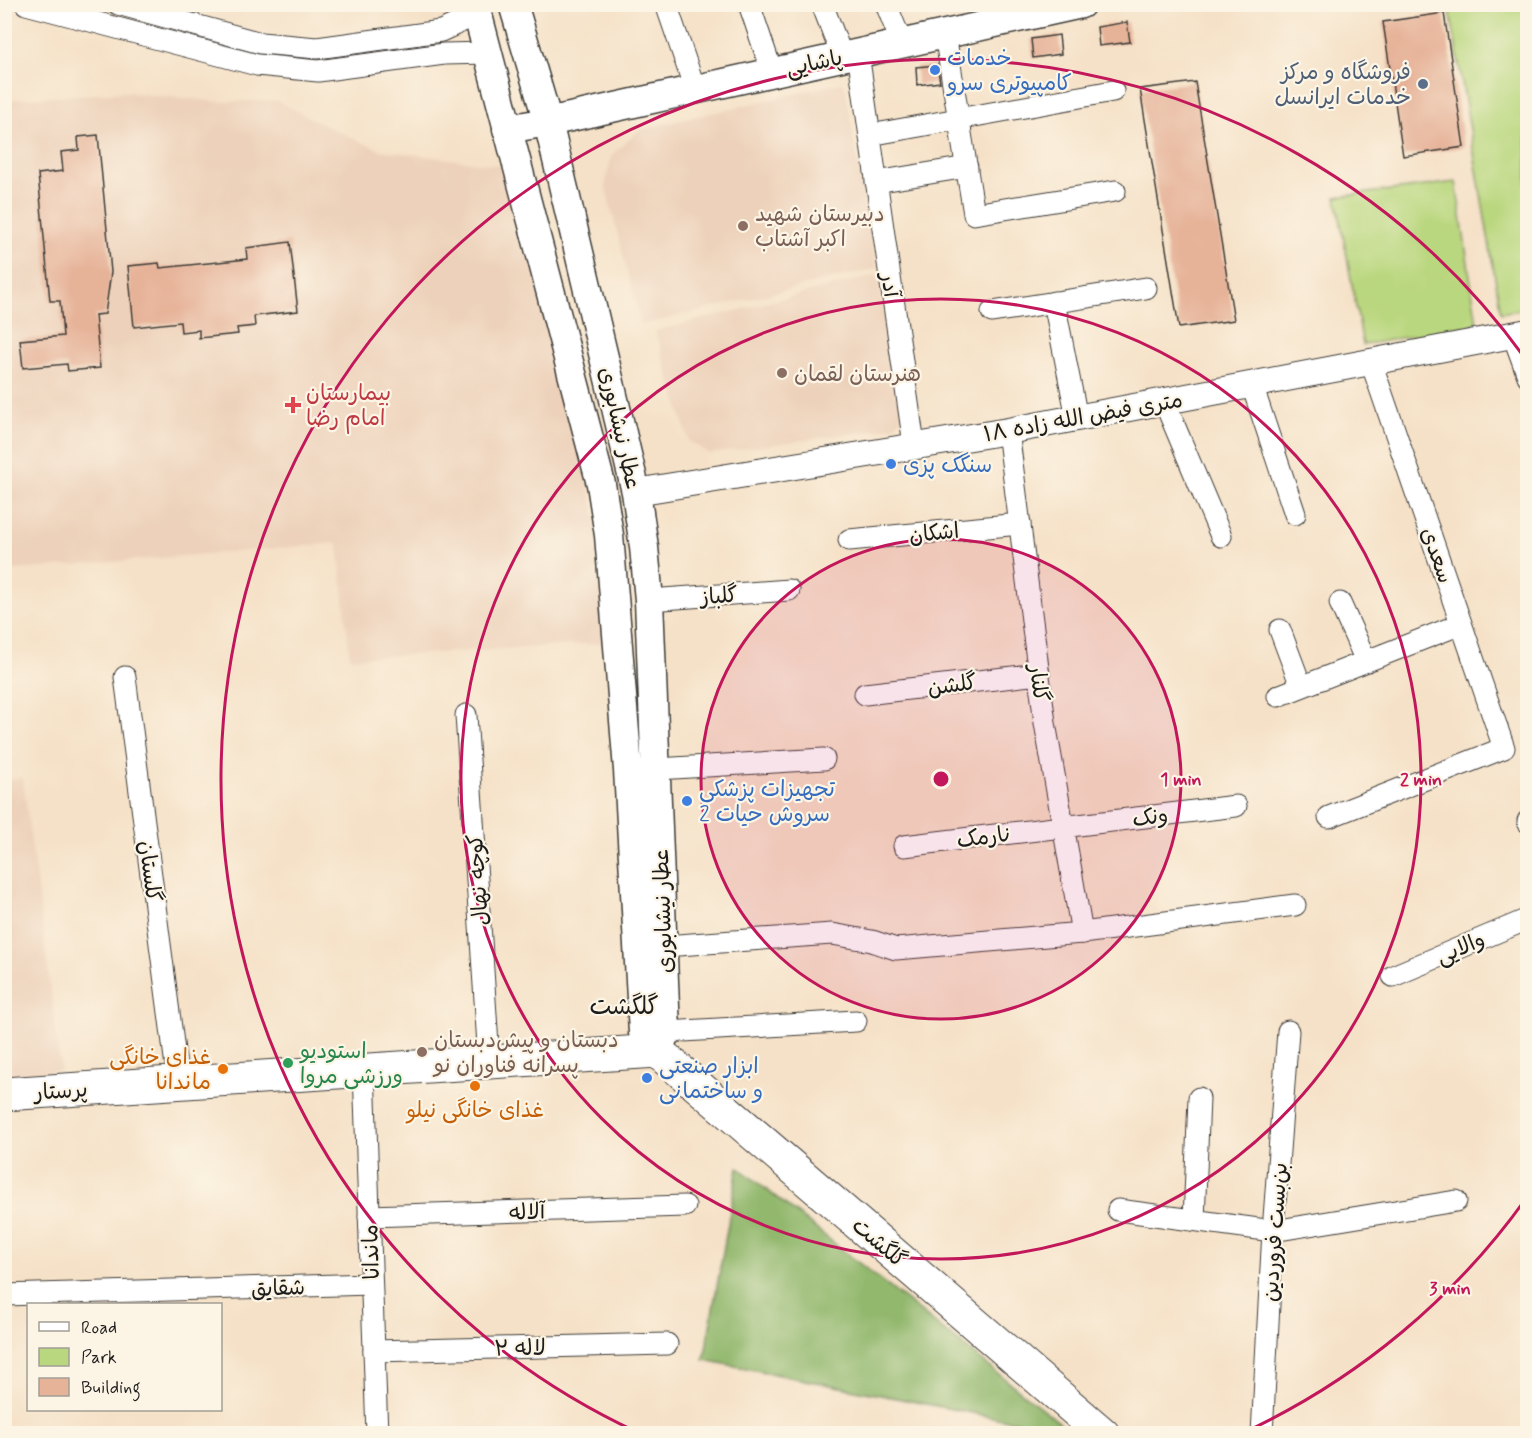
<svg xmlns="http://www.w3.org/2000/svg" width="1532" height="1438" font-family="Mynerve,'Playpen Sans Arabic',sans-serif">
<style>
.built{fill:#edd1ba}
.green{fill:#b9d77e;stroke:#6a7a4d;stroke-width:1.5}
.forest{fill:#92b86d;stroke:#576a44;stroke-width:1.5}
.building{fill:#e6b298}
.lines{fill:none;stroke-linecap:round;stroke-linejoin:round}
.minor-casing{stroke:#3d3a36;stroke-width:23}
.tertiary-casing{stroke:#3d3a36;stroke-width:28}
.secondary-casing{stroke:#3d3a36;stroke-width:31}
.primary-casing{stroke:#3d3a36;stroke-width:35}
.minor{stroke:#fff;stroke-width:21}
.tertiary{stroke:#fff;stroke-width:26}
.secondary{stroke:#fff;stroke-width:28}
.primary{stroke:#fff;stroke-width:33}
.ring{fill:none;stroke:#c2185b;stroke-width:3}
.shop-dot{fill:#3f7fe0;stroke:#fcf5e5;stroke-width:2}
.service-dot{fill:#5c6f8a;stroke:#fcf5e5;stroke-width:2}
.education-dot{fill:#8d6e63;stroke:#fcf5e5;stroke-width:2}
.health-dot{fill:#e0444e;stroke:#fcf5e5;stroke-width:2}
.leisure-dot{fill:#2e9e5b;stroke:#fcf5e5;stroke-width:2}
.food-dot{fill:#e8710a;stroke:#fcf5e5;stroke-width:2}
.labels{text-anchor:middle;stroke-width:4.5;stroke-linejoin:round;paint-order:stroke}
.shop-label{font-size:22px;fill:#366cbe;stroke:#fcf5e5;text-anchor:start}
.street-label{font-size:22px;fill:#1c1c1c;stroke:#fcf5e5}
.service-label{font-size:22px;fill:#4e5e75;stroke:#fcf5e5;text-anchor:end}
.education-label{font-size:22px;fill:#785e54;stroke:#fcf5e5;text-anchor:start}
.health-label{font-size:22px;fill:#be3a42;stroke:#fcf5e5;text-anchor:start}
.leisure-label{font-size:22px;fill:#27864d;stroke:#fcf5e5;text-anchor:start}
.food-label{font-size:22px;fill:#c56008;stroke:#fcf5e5;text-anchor:end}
.neighbourhood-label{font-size:24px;fill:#1c1c1c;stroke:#fcf5e5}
.centre{fill:#c2185b;stroke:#fcf5e5;stroke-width:3}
.ring-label{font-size:18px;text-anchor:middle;font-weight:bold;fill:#c2185b;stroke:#fcf5e5;stroke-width:4.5;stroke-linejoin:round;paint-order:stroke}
</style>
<rect width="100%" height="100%" fill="#fcf5e5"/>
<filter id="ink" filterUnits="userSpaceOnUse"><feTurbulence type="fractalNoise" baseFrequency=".0167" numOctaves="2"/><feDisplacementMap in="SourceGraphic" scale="12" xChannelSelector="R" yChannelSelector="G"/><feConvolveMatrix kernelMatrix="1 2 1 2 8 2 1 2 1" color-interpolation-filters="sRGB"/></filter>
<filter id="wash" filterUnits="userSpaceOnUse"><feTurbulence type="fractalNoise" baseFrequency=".008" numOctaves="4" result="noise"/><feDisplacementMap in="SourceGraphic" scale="24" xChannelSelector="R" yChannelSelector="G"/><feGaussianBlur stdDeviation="1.35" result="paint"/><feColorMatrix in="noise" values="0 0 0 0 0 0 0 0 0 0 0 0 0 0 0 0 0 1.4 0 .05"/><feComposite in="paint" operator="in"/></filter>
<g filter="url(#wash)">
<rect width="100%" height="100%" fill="#f5e1c7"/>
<g class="built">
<polygon points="844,82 877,268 641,325 605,185 612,155 639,130"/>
<polygon points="123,92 221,102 276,100 322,124 380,150 516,168 624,642 350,658 338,543 5,571 5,100"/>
<polygon points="877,275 904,415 894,427 709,454 689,441 655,331"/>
<polygon points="23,778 61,1071 5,1076 5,780"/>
</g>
<g class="green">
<polygon points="1449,5 1527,5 1527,308 1501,313"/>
<polygon points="1456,182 1477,324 1363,345 1336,197"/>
</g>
<polygon class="forest" points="738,1167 1073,1433 704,1360"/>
<g id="blocks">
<g class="building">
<polygon points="1444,13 1464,147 1403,156 1383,22"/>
<polygon points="1127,22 1130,42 1099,46 1097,27"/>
<polygon points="1059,35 1061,54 1033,58 1031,39"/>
<polygon points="937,65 940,82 917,85 916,67"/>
<polygon points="1195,82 1234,320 1179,328 1140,89"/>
<polygon points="98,135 111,272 105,314 95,315 100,368 68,371 67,364 23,368 20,340 63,336 60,301 50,301 38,174 63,171 61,152 79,150 78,137"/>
<polygon points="290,242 298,311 254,316 255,326 237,328 238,334 199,338 199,330 181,332 180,322 134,327 128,266 159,263 160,268 247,259 246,248"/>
</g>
</g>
</g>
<g filter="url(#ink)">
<use href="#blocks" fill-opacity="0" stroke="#3d3a36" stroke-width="1.5"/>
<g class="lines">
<g class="minor-casing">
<g id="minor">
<polyline points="26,4 257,65 318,71 444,54 488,53"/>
<polyline points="118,4 261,43 317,48 441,31 478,14"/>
<polyline points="666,4 695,89"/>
<polyline points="749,4 772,72"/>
<polyline points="822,4 842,56"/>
<polyline points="886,4 902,44"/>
<polyline points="945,34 974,214 1115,191"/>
<polyline points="858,53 914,445"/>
<polyline points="870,135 1113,91"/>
<polyline points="876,182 967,167"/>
<polyline points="1054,302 1077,418"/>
<polyline points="992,312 1146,288"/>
<polyline points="1513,335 1528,376"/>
<polyline points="1252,385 1295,514"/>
<polyline points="1164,401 1221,536"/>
<polyline points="1008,431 1045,723 1082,933"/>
<polyline points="849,540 1020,524"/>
<polyline points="649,600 789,590"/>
<polyline points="1340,603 1366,661"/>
<polyline points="1280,630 1301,686"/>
<polyline points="125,677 176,1066"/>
<polyline points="865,694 1039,674"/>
<polyline points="1278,696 1461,624"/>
<polyline points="466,715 488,1045"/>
<polyline points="657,769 824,759"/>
<polyline points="1329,817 1504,748 1371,362"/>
<polyline points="1528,821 1528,822"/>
<polyline points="904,846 1236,806"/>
<polyline points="664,946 832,934 872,941 896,949 1082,933 1295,905"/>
<polyline points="1393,976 1528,919"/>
<polyline points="666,1032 856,1021"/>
<polyline points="364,1070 377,1434"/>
<polyline points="1118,1210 1273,1231 1456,1201"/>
<polyline points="369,1216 685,1206"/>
<polyline points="1194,1220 1199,1098"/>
<polyline points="4,1295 371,1284"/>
<polyline points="374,1351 667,1344"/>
<polyline points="1262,1434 1273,1231 1288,1031"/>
</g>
</g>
<g class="tertiary-casing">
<polyline id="tertiary" points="636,492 1008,431 1528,332"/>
</g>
<g class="secondary-casing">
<g id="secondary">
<polyline points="475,4 601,484 609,535 628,770 643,1033 657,1051 666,1032 649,600 644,547 636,492 548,122 513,4"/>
<polyline points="507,129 548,122 1081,4"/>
</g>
</g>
<g class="primary-casing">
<polyline id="primary" points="4,1094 657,1051 1103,1434"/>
</g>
<use href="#minor" class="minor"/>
<use href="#tertiary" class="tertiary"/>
<use href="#secondary" class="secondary"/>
<use href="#primary" class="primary"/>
</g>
</g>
<circle cx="941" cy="779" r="240" fill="#c2185b" fill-opacity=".12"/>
<g class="ring">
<circle cx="941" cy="779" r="240"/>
<circle cx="941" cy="779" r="480"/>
<path d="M1527 1197A720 720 0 0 1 1245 1432M637 1432A720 720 0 1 1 1527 361"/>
</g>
<g class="shop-dot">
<circle cx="935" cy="70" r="6"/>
<circle cx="891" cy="464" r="6"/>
<circle cx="687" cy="801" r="6"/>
<circle cx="647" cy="1078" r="6"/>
</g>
<circle class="service-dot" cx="1423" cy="84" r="6"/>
<g class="education-dot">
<circle cx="743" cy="226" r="6"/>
<circle cx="782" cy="373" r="6"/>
<circle cx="422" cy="1052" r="6"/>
</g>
<path class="health-dot" d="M290 396h6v6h6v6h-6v6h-6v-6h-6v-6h6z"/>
<circle class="leisure-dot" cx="288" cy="1063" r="6"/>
<g class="food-dot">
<circle cx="223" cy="1069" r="6"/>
<circle cx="475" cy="1086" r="6"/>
</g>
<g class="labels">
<g class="shop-label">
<text x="947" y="65">خدمات<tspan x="947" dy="25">کامپیوتری سرو</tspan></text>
<text x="903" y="472">سنگک پزی</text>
<text x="699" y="796">تجهیزات پزشکی<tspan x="699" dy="25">سروش حیات 2</tspan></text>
<text x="659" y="1073">ابزار صنعتی<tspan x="659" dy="25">و ساختمانی</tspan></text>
</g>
<g class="street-label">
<text transform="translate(814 62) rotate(-12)" y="8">پاشایی</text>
<text transform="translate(891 285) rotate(82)" y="8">آدر</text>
<text transform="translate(1083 416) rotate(-10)" y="8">۱۸ متری فیض الله زاده</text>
<text transform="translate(621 428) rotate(77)" y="8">عطار نیشابوری</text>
<text transform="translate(934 532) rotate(-6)" y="8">اشکان</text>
<text transform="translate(1438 555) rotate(71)" y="8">سعدی</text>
<text transform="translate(719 595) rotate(-4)" y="8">گلباز</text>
<text transform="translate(1040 683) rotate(83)" y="8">گلنار</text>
<text transform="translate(952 684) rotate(-7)" y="8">گلشن</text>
<text transform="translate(1150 816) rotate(-7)" y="8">ونک</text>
<text transform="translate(984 836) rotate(-7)" y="8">نارمک</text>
<text transform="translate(151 871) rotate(83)" y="8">گلستان</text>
<text transform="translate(477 880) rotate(-94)" y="8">کوچه نهال</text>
<text transform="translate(662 911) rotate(-92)" y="8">عطار نیشابوری</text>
<text transform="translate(1460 947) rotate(-23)" y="8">والایی</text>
<text transform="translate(61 1090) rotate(-4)" y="8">پرستار</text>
<text transform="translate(527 1211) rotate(-2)" y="8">آلاله</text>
<text transform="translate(1274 1232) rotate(-86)" y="8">بن‌بست فروردین</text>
<text transform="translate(880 1242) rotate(41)" y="8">گلگشت</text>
<text transform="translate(370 1252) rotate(-92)" y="8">ماندانا</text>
<text transform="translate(278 1287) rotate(-2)" y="8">شقایق</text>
<text transform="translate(520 1347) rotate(-1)" y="8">لاله ۲</text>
</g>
<g class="service-label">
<text x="1411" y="79">فروشگاه و مرکز<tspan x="1411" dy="25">خدمات ایرانسل</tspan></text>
</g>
<g class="education-label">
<text x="755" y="221">دبیرستان شهید<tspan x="755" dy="25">اکبر آشتاب</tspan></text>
<text x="794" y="381">هنرستان لقمان</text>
<text x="434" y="1047">دبستان و پیش‌دبستان<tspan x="434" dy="25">پسرانه فناوران نو</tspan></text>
</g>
<g class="health-label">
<text x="306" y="400">بیمارستان<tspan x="306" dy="25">امام رضا</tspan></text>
</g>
<g class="leisure-label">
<text x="300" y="1058">استودیو<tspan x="300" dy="25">ورزشی مروا</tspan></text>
</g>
<g class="food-label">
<text x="211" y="1064">غذای خانگی<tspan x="211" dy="25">ماندانا</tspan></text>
<text x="475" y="1117" text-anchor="middle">غذای خانگی نیلو</text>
</g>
<g class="neighbourhood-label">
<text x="624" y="1014">گلگشت</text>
</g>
</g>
<circle cx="941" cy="779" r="9" class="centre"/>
<g class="ring-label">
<text x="1181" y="785">1 min</text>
<text x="1421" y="785">2 min</text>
<text x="1450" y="1294">3 min</text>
</g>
<rect width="1532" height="1438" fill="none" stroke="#fcf5e5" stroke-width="24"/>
<rect x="27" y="1303" width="195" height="108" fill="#fcf5e5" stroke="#a29e95" stroke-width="1.5"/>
<rect x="39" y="1322" width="30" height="9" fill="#ffffff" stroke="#a29e95" stroke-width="1.5"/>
<text x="81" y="1333" font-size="18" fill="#1c1c1c">Road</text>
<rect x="39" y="1348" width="30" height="18" fill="#b9d77e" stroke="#a29e95" stroke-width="1.5"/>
<text x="81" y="1363" font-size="18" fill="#1c1c1c">Park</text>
<rect x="39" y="1378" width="30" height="18" fill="#e6b298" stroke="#a29e95" stroke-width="1.5"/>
<text x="81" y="1393" font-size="18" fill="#1c1c1c">Building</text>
</svg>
